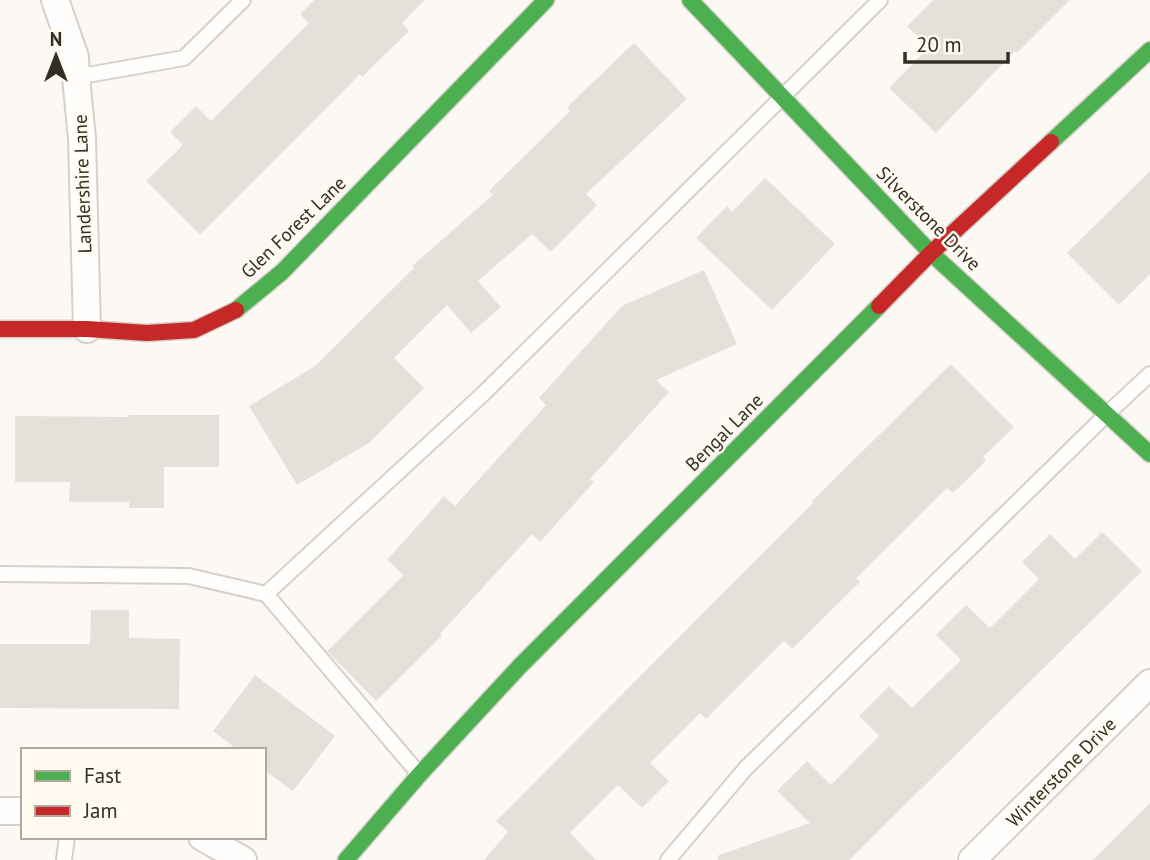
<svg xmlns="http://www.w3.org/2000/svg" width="1150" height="860" font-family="'PT Sans',sans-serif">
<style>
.building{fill:#e5e0d9}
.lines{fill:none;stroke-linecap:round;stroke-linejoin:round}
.lane-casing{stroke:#d5d0ca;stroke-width:18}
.street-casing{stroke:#d5d0ca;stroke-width:30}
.fast-casing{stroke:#d5d0ca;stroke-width:19}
.jam-casing{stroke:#d5d0ca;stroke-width:19}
.lane{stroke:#fffefd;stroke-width:14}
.street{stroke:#fffefd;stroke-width:26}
.fast{stroke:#4caf50;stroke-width:16}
.jam{stroke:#c62828;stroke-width:16}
.labels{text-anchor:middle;stroke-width:5;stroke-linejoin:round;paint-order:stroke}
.street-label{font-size:19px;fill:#342f25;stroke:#fff9f0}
</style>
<rect width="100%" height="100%" fill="#fcf8f4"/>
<g class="building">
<polygon points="314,0 425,0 402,23 409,31 362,77 360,74 200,235 146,181 183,145 170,132 196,106 211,121 309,23 300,14"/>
<polygon points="933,0 1070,0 1017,53 1015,51 936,133 889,88 929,47 907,26"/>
<polygon points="634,43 687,99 586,194 597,205 551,252 532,234 478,281 501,307 471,333 447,305 394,358 424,388 369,443 297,485 249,406 315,366 414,268 412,266 493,195 489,191 570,111 567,107"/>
<polygon points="1150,171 1150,274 1119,305 1067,253"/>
<polygon points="765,178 835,244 772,310 696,238 727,206 732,212"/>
<polygon points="704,270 737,344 656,380 669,392 590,479 594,482 540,542 532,534 440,634 442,636 376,701 327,651 404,575 387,560 444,496 455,506 546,405 539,398 622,306"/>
<polygon points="951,364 1014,427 983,457 986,461 953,493 947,488 856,578 860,582 792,649 784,641 706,719 700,713 650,763 669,781 642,808 618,785 570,833 596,860 484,860 508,832 496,821 813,503 812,501"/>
<polygon points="129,415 219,415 219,467 164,467 164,508 129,508 129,502 69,502 70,482 15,482 15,416 129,417"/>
<polygon points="1102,532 1142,571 849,860 718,860 717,856 810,823 777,791 807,761 831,785 879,736 859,716 889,686 912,708 961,660 936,635 966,605 990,628 1039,579 1022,562 1050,534 1075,559"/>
<polygon points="91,610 129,610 129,638 180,639 179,709 0,708 0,644 90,644"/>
<polygon points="255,675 335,736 293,791 264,770 264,750 238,750 213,731"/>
<polygon points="1150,803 1150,860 1093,860"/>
</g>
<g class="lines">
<g class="lane-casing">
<g id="lane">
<polyline points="76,77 184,58 243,0"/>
<polyline points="0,574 189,576 266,594 483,394 880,0"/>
<polyline points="266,594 419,774"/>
<polyline points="64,860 67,837"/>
<polyline points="668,860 746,768 1107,414 1150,374"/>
</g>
</g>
<g class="street-casing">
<g id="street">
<polyline points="55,0 75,57 76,77 82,139 87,329"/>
<polyline points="0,811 23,811"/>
<polyline points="202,837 243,860"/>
<polyline points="972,860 1150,683"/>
</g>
</g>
<g class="fast-casing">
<g id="fast">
<polyline points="690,0 931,253 1150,454"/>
<polyline points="1051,142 1150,50"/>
<polyline points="236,310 282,272 546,0"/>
<polyline points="346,860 420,774 520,666 879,306"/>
</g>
</g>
<g class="jam-casing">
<g id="jam">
<polyline points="879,306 931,253 1051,142"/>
<polyline points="0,329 87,329 147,333 194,330 236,310"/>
</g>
</g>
<use href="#lane" class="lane"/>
<use href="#street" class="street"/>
<use href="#fast" class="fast"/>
<use href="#jam" class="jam"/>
</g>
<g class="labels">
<g class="street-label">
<text transform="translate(82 184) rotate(-92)" y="7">Landershire Lane</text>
<text transform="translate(929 218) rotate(45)" y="7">Silverstone Drive</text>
<text transform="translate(293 227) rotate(-44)" y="7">Glen Forest Lane</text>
<text transform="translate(724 432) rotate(-45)" y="7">Bengal Lane</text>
<text transform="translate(1061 772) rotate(-45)" y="7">Winterstone Drive</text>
</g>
</g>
<rect x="21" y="748" width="245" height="91" fill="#fff9f0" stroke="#aea89f" stroke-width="2"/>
<rect x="35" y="771" width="35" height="10" fill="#4caf50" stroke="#aea89f" stroke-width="2"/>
<text x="84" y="783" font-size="21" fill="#342f25">Fast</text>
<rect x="35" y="806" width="35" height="10" fill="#c62828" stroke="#aea89f" stroke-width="2"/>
<text x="84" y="818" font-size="21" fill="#342f25">Jam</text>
<g transform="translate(56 56)" stroke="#fff9f0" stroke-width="5" paint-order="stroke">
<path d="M0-5L12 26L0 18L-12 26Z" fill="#342f25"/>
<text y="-10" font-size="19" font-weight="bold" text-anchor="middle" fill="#342f25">N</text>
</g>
<path d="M905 52v10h103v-10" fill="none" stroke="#342f25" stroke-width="3.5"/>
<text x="916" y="52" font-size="21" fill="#342f25" stroke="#fff9f0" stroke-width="5" paint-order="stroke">20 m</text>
</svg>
